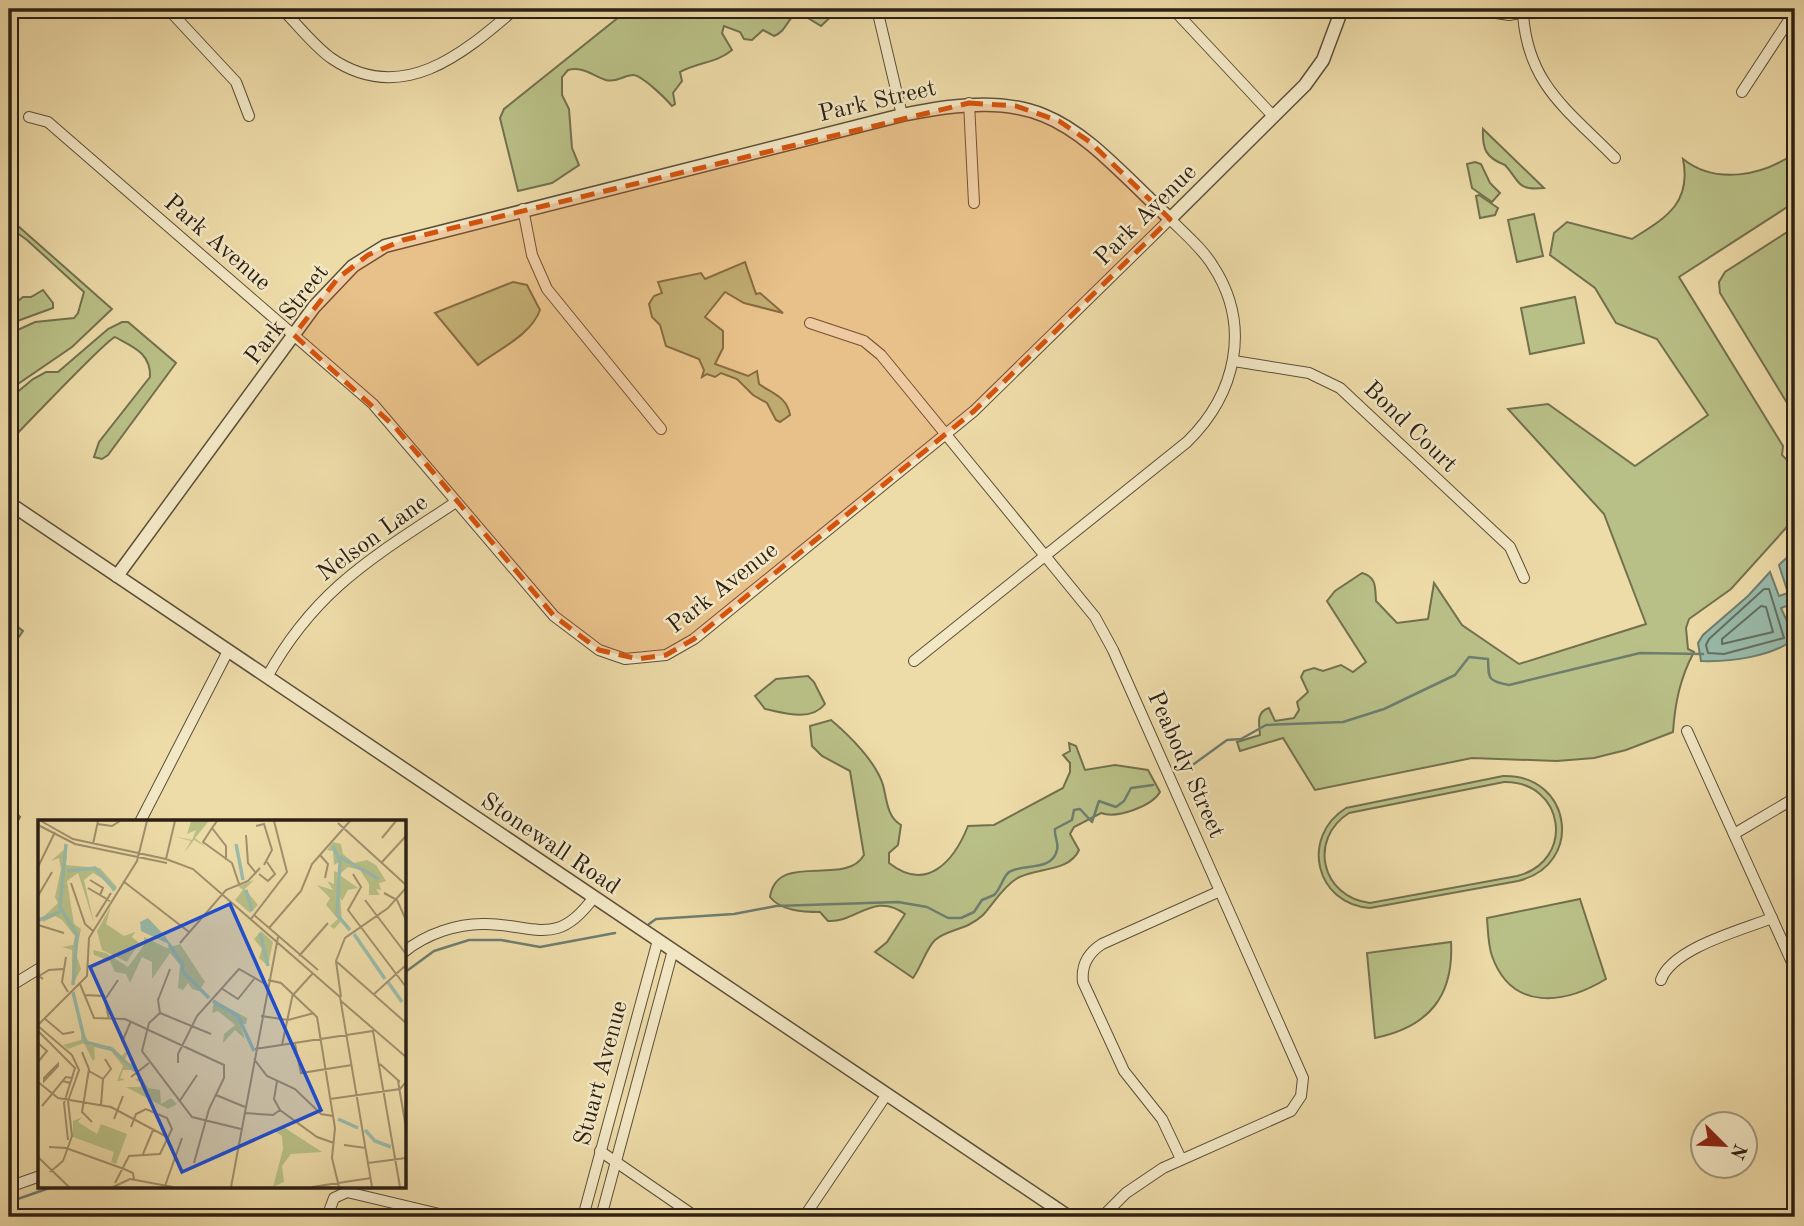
<svg xmlns="http://www.w3.org/2000/svg" width="1804" height="1226" font-family="'Old Standard TT',serif">
<style>
.green{fill:#b9c087;stroke:#73704e;stroke-width:2;fill-rule:evenodd}
.water{fill:#99bbab;stroke:#6e7d6f;stroke-width:2}
.lines{fill:none;stroke-linecap:round;stroke-linejoin:round}
.shore{stroke:#636e60;stroke-width:2}
.stream{stroke:#6e7d6f;stroke-width:2.5}
.minor-casing{stroke:#5d4f39;stroke-width:12}
.tertiary-casing{stroke:#5d4f39;stroke-width:15}
.minor{stroke:#f3e8c6;stroke-width:10}
.tertiary{stroke:#f3e8c6;stroke-width:12}
.marked{fill:#d5530d;fill-opacity:0.2;stroke:#d5530d;stroke-width:5;stroke-dasharray:14 9;stroke-linejoin:round}
.labels{text-anchor:middle;stroke-width:5;stroke-linejoin:round;paint-order:stroke}
.street-label{font-size:24px;fill:#2d2014;stroke:#f3e8c6}
.inset-river{fill:none;stroke:#99bbab;stroke-width:3.5}
.inset-road{fill:none;stroke:#a0906d;stroke-width:2}
.view{fill:#1d4ed8;fill-opacity:0.15;stroke:#1d4ed8;stroke-width:3.5}
.inset-edge{fill:none;stroke:#2d2014;stroke-width:3.5}
</style>
<rect width="100%" height="100%" fill="#eddba8"/>
<filter id="stains"><feTurbulence type="fractalNoise" baseFrequency=".00286" numOctaves="4"/><feColorMatrix values="0 0 0 0 .2 0 0 0 0 .09 0 0 0 0 .02 0 0 0 .5 -.17"/></filter>
<radialGradient id="worn" r=".72"><stop offset=".6" stop-color="#630" stop-opacity="0"/><stop offset="1" stop-color="#630" stop-opacity=".3"/></radialGradient>
<g class="green">
<path d="M629 9H839L821 26 798 12C787 18 787 31 774 36L763 30 752 40 744 39 740 32 724 26 722 33 732 50C717 63 698 62 680 72L682 81 673 93 675 104 672 106C666 99 642 75 633 75 624 75 617 83 606 80 593 76 583 66 568 70L562 77V95L569 109 572 148 579 165 552 183 518 191 500 118 504 109Z"/>
<path d="M1483 129 1544 188C1516 191 1520 181 1505 165 1486 158 1482 149 1483 129Z"/>
<path d="M1795 153V202L1679 277 1783 446 1782 455 1795 468V518L1731 589 1689 619 1686 628 1688 649 1694 652C1680 678 1675 703 1673 732L1626 750 1594 758 1557 761 1472 758 1315 790 1283 738 1240 751 1237 742 1260 735C1259 723 1256 712 1269 708L1275 721 1294 718 1299 710 1297 702 1308 692 1301 677 1304 671 1314 668 1323 671 1341 665 1353 672 1366 662 1327 601 1335 591 1362 573C1377 577 1375 588 1376 601L1397 623 1428 619 1434 583 1462 625 1519 664 1646 624 1604 514 1508 409 1548 404 1635 466 1708 415 1657 339 1616 323 1595 288 1550 255 1554 233 1567 222 1632 239C1665 218 1692 204 1683 159 1716 185 1762 176 1795 153Z"/>
<polygon points="1475,162 1481,164 1490,183 1500,193 1492,202 1472,188 1467,164"/>
<polygon points="1479,195 1498,208 1495,215 1480,218 1476,196"/>
<polygon points="1534,214 1543,256 1517,262 1508,220"/>
<polygon points="9,218 112,309 72,347 9,390 9,334 35,322 74,318 78,313 84,292 27,240 9,227"/>
<polygon points="1795,227 1795,416 1720,293 1719,282 1725,272"/>
<path d="M745 262 756 294 760 293 783 313 744 303 725 292 705 317 723 331V348L715 364 748 376 757 371 759 384C773 394 787 397 790 415L780 422 776 420 767 403 753 395 737 379 721 373 715 377 707 374 702 377 704 370 699 359 666 346 660 325 652 317 649 304 654 296 662 293 658 282 701 273 705 279Z"/>
<path d="M513 282 527 285 540 310C531 335 499 349 478 365L435 313Z"/>
<polygon points="43,290 53,303 53,308 9,324 9,308 23,297 31,297"/>
<polygon points="1575,297 1584,343 1530,354 1521,308"/>
<path d="M122 322H128L176 363 108 455 102 459 94 457 99 442 150 377C151 353 133 347 115 337 107 339 23 428 9 442V399L33 379 46 372H58L108 329Z"/>
<polygon points="9,620 23,631 9,651"/>
<path d="M808 676 814 682 825 704C811 722 784 713 765 709L755 696 776 679Z"/>
<path d="M831 720C850 736 876 762 883 785 887 800 887 817 901 825L898 845 889 853V863C927 893 954 861 968 826L994 825 1063 788 1070 772V763L1063 755 1070 751 1069 743 1076 746 1085 770 1115 765 1148 770 1160 792C1152 806 1117 819 1101 813L1074 827 1070 834 1079 850C1069 873 1034 867 1016 879 1002 888 994 903 983 915 966 931 949 928 935 940 926 949 921 967 913 978L875 952 887 942 905 914C874 891 856 923 828 921L820 912C803 912 781 911 770 897 777 850 845 888 864 855L850 771 822 756 812 746 810 726Z"/>
<path d="M1503 776C1572 774 1585 865 1518 881L1370 908C1315 904 1300 837 1346 808ZM1504 782C1565 781 1576 861 1517 876L1370 903C1321 897 1308 839 1349 813Z"/>
<polygon points="9,805 20,817 9,838"/>
<path d="M1580 899 1606 979C1565 1004 1512 1012 1492 956 1488 945 1488 930 1487 918Z"/>
<path d="M1451 942C1454 997 1428 1027 1375 1038L1367 953Z"/>
</g>
<path class="water" d="M1795 550V611L1792 604 1781 608 1795 639C1770 657 1731 662 1701 661L1698 643 1703 635 1748 596 1770 572 1779 596 1788 593 1779 565Z"/>
<g class="lines">
<g class="shore">
<polygon points="1764,589 1769,589 1784,638 1724,654 1708,653 1706,645 1709,639"/>
<polygon points="1761,606 1766,607 1773,632 1722,644 1722,639"/>
</g>
<g class="stream">
<path d="M1187 769 1227 740 1241 739 1266 725 1343 722 1384 709 1455 675 1469 657 1488 659C1489 677 1486 681 1509 685L1640 653 1703 654"/>
<path d="M649 924 656 919 734 914 776 906 898 902 927 907 948 918H961L974 912 982 900 994 895C1001 889 1002 878 1009 872 1023 863 1052 872 1057 850 1059 842 1054 837 1055 829L1072 820 1074 810 1080 809 1092 822 1099 801 1116 807 1124 801 1131 788 1153 785"/>
<polyline points="404,973 434,951 469,940 501,940 540,947 615,933"/>
<polyline points="9,1202 55,1186"/>
</g>
<g class="minor-casing">
<g id="minor">
<polyline points="168,9 236,82 249,116"/>
<path d="M282 9C298 25 313 45 331 58 401 106 462 55 515 9"/>
<polyline points="877,9 902,115"/>
<polyline points="1173,9 1273,116"/>
<polyline points="1471,9 1509,15 1543,9"/>
<path d="M1523 14C1528 85 1568 110 1615 158"/>
<polyline points="1742,92 1795,11"/>
<polyline points="969,103 974,203"/>
<path d="M29 117 48 122 373 404 554 616 599 650 625 659 666 655 694 639 974 411 1170 219C1185 234 1202 248 1213 266 1252 326 1236 394 1187 442L914 661"/>
<polyline points="523,209 532,255 547,289 661,429"/>
<polyline points="810,323 864,341 881,355 1095,617 1113,650 1303,1078 1301,1096 1291,1111 1163,1168 1126,1193 1102,1217"/>
<polyline points="1234,361 1309,373 1340,388 1510,547 1524,578"/>
<path d="M267 677C316 588 375 556 456 502"/>
<polyline points="1687,731 1795,969"/>
<polyline points="140,822 228,651"/>
<polyline points="1734,834 1795,798"/>
<path d="M404 952C426 934 458 923 486 924 536 925 557 948 594 897"/>
<path d="M1661 980C1672 948 1742 930 1772 918"/>
<polyline points="9,987 40,968"/>
<polyline points="600,1151 696,1217"/>
<path d="M1181 1159 1162 1119 1124 1071 1083 982C1081 965 1088 953 1102 944L1220 891"/>
<polyline points="9,1187 40,1176"/>
<polyline points="327,1217 334,1198 347,1192 452,1217"/>
<polyline points="583,1217 658,940"/>
<polyline points="601,1217 673,950"/>
<polyline points="804,1217 887,1094"/>
</g>
</g>
<g class="tertiary-casing">
<g id="tertiary">
<polyline points="9,503 1069,1217"/>
<path d="M117 576 314 307 353 266 385 246 902 115C1048 84 1071 124 1170 219L1305 85 1323 60 1342 9"/>
</g>
</g>
<use href="#minor" class="minor"/>
<use href="#tertiary" class="tertiary"/>
</g>
<path class="marked" d="M969 103 1016 106 1059 121 1090 142 1170 219 974 411 694 639 666 655 638 659 599 650 554 616 395 427 294 335 338 278 368 255 403 240Z"/>
<g class="labels">
<g class="street-label">
<text transform="translate(877 100) rotate(-13)" y="8">Park Street</text>
<text transform="translate(1145 214) rotate(-45)" y="8">Park Avenue</text>
<text transform="translate(218 242) rotate(41)" y="8">Park Avenue</text>
<text transform="translate(286 314) rotate(-52)" y="8">Park Street</text>
<text transform="translate(1411 426) rotate(44)" y="8">Bond Court</text>
<text transform="translate(372 537) rotate(-36)" y="8">Nelson Lane</text>
<text transform="translate(722 587) rotate(-38)" y="8">Park Avenue</text>
<text transform="translate(1187 764) rotate(66)" y="8">Peabody Street</text>
<text transform="translate(551 843) rotate(34)" y="8">Stonewall Road</text>
<text transform="translate(600 1073) rotate(-75)" y="8">Stuart Avenue</text>
</g>
</g>
<g transform="translate(38 820)">
<rect width="368" height="368" fill="#eddba8"/>
<path d="M153 1H171L157 18 168 27 156 20 146 33 153 21 135 16 154 20 158 10 149 14ZM295 22 303 24 305 34 316 43 329 40 338 45 348 61 341 63 343 70 338 69 342 75H331V64L322 50 310 47 302 54 303 41 296 45 295 31 289 30ZM29 27 28 45 62 48 79 67 75 72 70 62 55 53 46 60 56 103 40 53 29 61 36 104 43 109 38 134 43 149 34 166V130L24 127 35 125 37 116 24 100 17 96 5 102V97L20 83 17 77 23 49 21 38 13 41ZM296 51 301 53 302 65 303 56 320 68 310 70 304 81 302 77 304 100 296 109 292 106 300 99 288 85 292 78 279 65 295 70 289 61 296 64ZM216 60 207 69 220 85 212 93 197 80 205 70 200 66ZM73 86 68 104 86 116 97 112 94 117 101 123 89 142 64 130 59 111ZM223 111 235 122 230 146 221 138 224 129 216 119ZM106 117 129 128 142 124 167 162 163 168 167 173 154 169 150 163 145 170 140 168 142 145 132 133 114 159V142L104 137 92 163 88 154 77 152 72 141 56 135 55 130 68 133 90 147 106 125ZM176 180 209 198 208 204H202L207 219 197 210 185 223 186 214 197 205 180 191 174 193ZM44 210 53 226H72L83 237 92 227 86 242 96 244 97 250H85L82 258 87 260 79 261 85 246 73 231 56 227 57 238 55 241 46 223 30 229 25 225 43 220ZM103 256 110 268 122 270 123 284 133 278 139 284 130 289 88 267H102L104 263 97 260ZM44 297 40 302 59 314 63 304 89 314 78 344 73 342 76 332 35 317V301ZM247 308 284 332 253 334 244 346 246 362 235 367 245 329 244 316 235 310Z" fill="#b9c087"/>
<path d="M110 98 125 114 122 118 127 116 133 125 103 111 102 102Z" fill="#99bbab"/>
<path class="inset-river" d="M28 24 22 87 39 115 35 165M198 24 205 60M295 26 302 42 299 95 312 110M300 36 341 59M29 51 57 48 77 70M208 70 214 91M1 100 22 92M222 113 230 146M316 114 347 159M131 124 145 145 144 151 171 178M350 162 364 182M35 172 47 222 74 229 97 251M175 181 200 196 216 231M300 299 320 308M327 310 337 321 353 327"/>
<path class="inset-road" d="M3 1 35 19 128 39 155 49 302 177 334 367M179 1 174 8 188 26V40M300 3 368 65M59 4 74 6 82 1M0 5 37 24 129 43M218 6 226 4 234 30 226 45M174 8 165 22 194 43 201 64M208 15 210 43 218 53M344 18 358 1M55 24 60 1M282 35 290 44 287 58M128 39 137 1M344 42 368 16M0 47 17 12M221 54 230 61 237 54 229 42M315 54 323 67 310 90 368 167M52 60 65 68 62 75M85 61 151 112M33 63 47 104 55 111M50 68 72 81M346 73 359 80 368 100M0 76 14 52M327 80 368 134M216 95 280 150M58 97 73 73M213 99 249 52 236 1M0 105 26 113M231 108 263 71 274 44 312 1M142 123 188 70 210 61 222 48M261 136 290 103M28 137 24 162 30 172M299 142 368 203M5 159 1 156 11 150 25 149M230 160 243 163 279 197 297 308 294 338 301 367M42 164 56 198 87 199 186 245V258L171 289 156 343M183 168 200 179 216 159M256 174 275 153M47 175 66 176 71 199M335 175 368 145M303 177 298 141 307 118 350 88 368 68M68 178 80 160M303 181 368 237M122 193 120 180 132 149M223 196 250 200 276 193M6 198 25 214 36 212M0 205 49 156 51 118 99 41 109 1M0 206 34 235 41 250 30 281 34 316 25 341 12 352M0 211 37 248 26 283 30 320M173 214 122 193 111 203 104 231 154 297 203 309M84 222 93 201M0 223 9 231 0 242M257 224 263 253 314 245M244 225 255 173M217 229 335 211 362 367M44 232 51 249 44 292 54 302M216 239 229 256 257 269 283 294 295 296M140 243V234L159 196 201 149 229 165M20 244V246L6 261V258ZM342 244 362 262M51 251 65 259 63 285M93 257 111 243M65 259 73 249 67 239M239 261 236 279 242 290 279 317 296 323M360 261 368 308M0 262 20 278 73 287 131 318M178 275 207 287M292 279 362 269 368 262M141 282 159 255M4 286 14 274 27 258 28 257 34 258 32 263 25 261M206 293 235 295 242 290M76 299 85 276M306 325 328 328M11 327 28 328 86 349 95 353 96 360M105 334 115 310M0 337 31 367M330 343 368 338M77 363 91 336 122 334 134 309 129 298 108 289 98 294 93 307M127 366 144 318M75 367 92 359 135 367M193 367 240 117M274 367 333 358"/>
<path class="view" d="M192 84 283 290 144 352 52 147Z"/>
<rect width="368" height="368" class="inset-edge"/>
</g>
<rect width="1804" height="1226" fill="none" stroke="#eddba8" stroke-width="35"/>
<rect x="10" y="10" width="1783" height="1205" fill="none" stroke="#2d2014" stroke-width="3.5"/>
<rect x="18" y="18" width="1769" height="1191" fill="none" stroke="#2d2014" stroke-width="2"/>
<g transform="translate(1724 1145) rotate(114)"><circle r="33" fill="#f3e8c6" stroke="#a4987f" stroke-width="2"/>
<path d="M0-5L12 26L0 18L-12 26Z" fill="#8f2418"/>
<text y="-10" font-size="19" font-weight="bold" text-anchor="middle" fill="#2d2014">N</text>
</g>
<rect width="100%" height="100%" filter="url(#stains)"/>
<rect width="100%" height="100%" fill="url(#worn)"/>
</svg>
